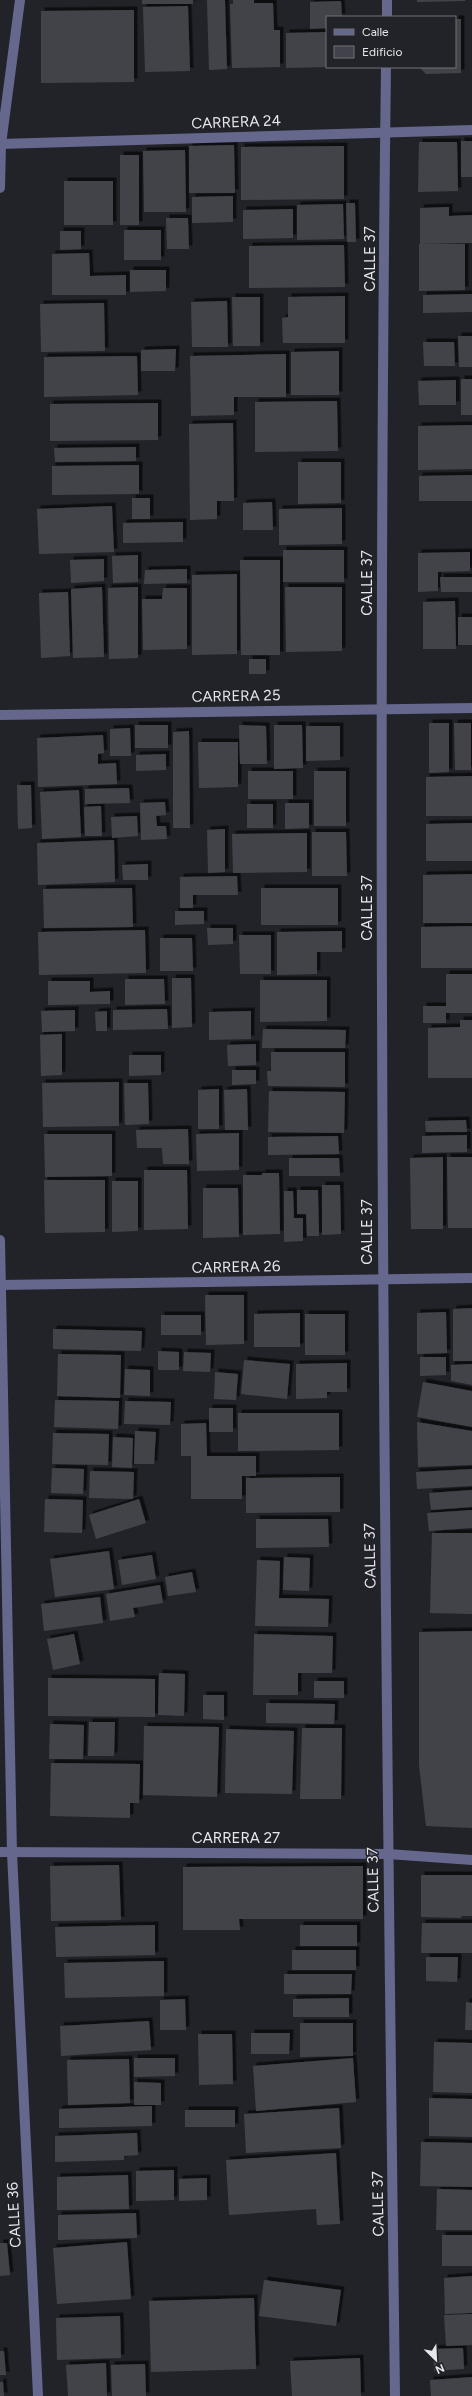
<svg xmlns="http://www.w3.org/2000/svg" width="472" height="2396" font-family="Figtree,sans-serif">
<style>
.building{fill:#42434a;filter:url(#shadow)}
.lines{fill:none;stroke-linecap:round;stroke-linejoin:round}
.minor{stroke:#65678d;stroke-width:10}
.labels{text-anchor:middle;stroke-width:3;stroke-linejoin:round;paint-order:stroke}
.street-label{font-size:15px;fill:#e6e6eb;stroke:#222329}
</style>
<defs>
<filter id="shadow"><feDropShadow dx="3.5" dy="-3.5" stdDeviation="0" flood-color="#0009"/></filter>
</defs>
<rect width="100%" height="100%" fill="#222329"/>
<g class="building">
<rect x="142" y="0" width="51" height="4"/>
<polygon points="207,0 225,0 227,69 209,70"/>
<polygon points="233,0 254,0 254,3 273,3 274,30 280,30 280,67 232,68 230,4 233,4"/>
<polygon points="417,0 465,0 465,1 417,2"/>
<polygon points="341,1 342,17 327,17 327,28 310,29 310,2"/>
<polygon points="188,6 190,71 145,72 143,7"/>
<polygon points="134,10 134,82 41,83 41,11"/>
<polygon points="455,19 461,19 461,73 426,74 419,67 455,67"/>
<polygon points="327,32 327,67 286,68 286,33"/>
<rect x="461" y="141" width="11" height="36"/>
<polygon points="419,142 457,142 458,191 418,192"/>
<polygon points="234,145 235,193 189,193 189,146"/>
<polygon points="344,146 344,199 241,200 241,147"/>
<polygon points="185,150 186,212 144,212 143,151"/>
<rect x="120" y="155" width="19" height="70"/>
<rect x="64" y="181" width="49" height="44"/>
<polygon points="233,196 233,222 192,223 192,197"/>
<polygon points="346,203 355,203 356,242 347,242"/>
<polygon points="343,204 344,239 297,240 297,205"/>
<polygon points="449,207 449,216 472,215 472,243 420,244 420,208"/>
<polygon points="293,209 293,238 243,239 243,210"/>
<polygon points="166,218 188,218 189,249 167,249"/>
<rect x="124" y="230" width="37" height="30"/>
<polygon points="60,231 81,231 81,249 60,250"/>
<polygon points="419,244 465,244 465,290 419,291"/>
<polygon points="344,245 345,287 249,288 249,246"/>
<polygon points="89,253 90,276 126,275 126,295 52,295 52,254"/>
<polygon points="130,270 166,270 166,291 130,292"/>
<polygon points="472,294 472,312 423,313 423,295"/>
<polygon points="345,296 345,343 283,343 282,318 288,317 288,297"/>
<polygon points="232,297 260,297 260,346 233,346"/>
<polygon points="227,301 228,347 192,347 191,302"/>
<polygon points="104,303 105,351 41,352 40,304"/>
<polygon points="458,336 472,336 472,367 459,367"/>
<polygon points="423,342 454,342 455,366 424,366"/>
<polygon points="176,349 175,371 141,371 141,350"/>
<polygon points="339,351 339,395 291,395 291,352"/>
<polygon points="286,354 286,397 234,397 234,415 191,416 190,356"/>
<polygon points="137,356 138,395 44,397 44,357"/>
<rect x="461" y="379" width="11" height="36"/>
<polygon points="456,380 456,405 419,405 418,381"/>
<polygon points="337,401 338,451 255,452 255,402"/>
<polygon points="158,403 158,440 50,441 50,404"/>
<polygon points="233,423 234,501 217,501 217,519 190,520 189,424"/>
<polygon points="472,425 472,469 418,470 418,426"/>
<polygon points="136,447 136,461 55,462 54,448"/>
<polygon points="298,462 341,462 341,503 298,504"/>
<polygon points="139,465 139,494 52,495 52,466"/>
<polygon points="472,475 472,501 419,501 419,476"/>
<rect x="132" y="498" width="18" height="21"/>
<polygon points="272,502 273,530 243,530 243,503"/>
<polygon points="112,506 114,552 39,554 37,509"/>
<polygon points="342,508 342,544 279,545 279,509"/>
<polygon points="183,522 183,542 123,543 123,523"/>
<rect x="283" y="550" width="61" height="32"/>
<polygon points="470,552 470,571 438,572 438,591 418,592 418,553"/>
<polygon points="138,555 138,582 113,583 112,556"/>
<polygon points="104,559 104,581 71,583 70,560"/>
<polygon points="240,560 280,560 280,655 241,655"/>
<polygon points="187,569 187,583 144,584 145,570"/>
<polygon points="237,574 237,654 192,655 192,575"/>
<polygon points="440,577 472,577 472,592 441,592"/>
<polygon points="102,587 104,657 73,658 71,589"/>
<polygon points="138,587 138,658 109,659 108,588"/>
<polygon points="285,587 342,587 342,651 286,652"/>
<polygon points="163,588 187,588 187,649 143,650 142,599 162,599"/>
<polygon points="68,592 70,656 41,658 39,593"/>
<polygon points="455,601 456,649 423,649 423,602"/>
<rect x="458" y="617" width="14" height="28"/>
<rect x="249" y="659" width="17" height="15"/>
<polygon points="429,723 449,723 449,772 429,773"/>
<polygon points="454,723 471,723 471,770 455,770"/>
<rect x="135" y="725" width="33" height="23"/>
<polygon points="239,725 266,726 267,764 240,764"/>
<polygon points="274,725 302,725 303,768 274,769"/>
<polygon points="306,726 340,726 340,760 306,761"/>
<polygon points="130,728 131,756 110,756 110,729"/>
<polygon points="189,731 190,828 173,828 173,732"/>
<polygon points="103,735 104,753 98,754 98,764 116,763 117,784 38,787 37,738"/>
<polygon points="198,742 238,742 238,787 199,788"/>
<polygon points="166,754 166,770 136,771 136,755"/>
<rect x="248" y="771" width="45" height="28"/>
<rect x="314" y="771" width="32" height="55"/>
<polygon points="472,776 472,816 426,816 426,777"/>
<polygon points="17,785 31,785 32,828 18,829"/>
<polygon points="129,788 130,803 85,804 85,789"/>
<polygon points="79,790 81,837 42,839 40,792"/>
<polygon points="165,802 166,815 156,816 157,826 166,826 167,839 141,840 140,803"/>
<polygon points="285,803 309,803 309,828 285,829"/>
<rect x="247" y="804" width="26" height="24"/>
<polygon points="101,806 102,836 85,836 84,807"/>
<polygon points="137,816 138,836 112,838 111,817"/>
<polygon points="472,823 472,861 426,861 426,824"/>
<polygon points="225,829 225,872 208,873 207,830"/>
<polygon points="312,832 346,832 347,876 312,876"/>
<polygon points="307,833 307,872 233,873 232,834"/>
<polygon points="114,840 115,882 38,885 37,843"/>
<polygon points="148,864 148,880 123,880 122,865"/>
<polygon points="472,874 472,923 423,923 423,875"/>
<polygon points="237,876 238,895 193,895 193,908 180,908 180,877"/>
<polygon points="132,888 133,927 44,928 43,889"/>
<rect x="261" y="888" width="77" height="37"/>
<polygon points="175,911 204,911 204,924 175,925"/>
<polygon points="472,926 472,968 421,968 421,927"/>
<polygon points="207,928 233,928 233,944 208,945"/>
<polygon points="145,930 146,973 39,975 38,932"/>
<polygon points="342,931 342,952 317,952 317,974 277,975 277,932"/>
<polygon points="239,935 271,935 271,974 240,974"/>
<polygon points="160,938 192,938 193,971 160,971"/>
<polygon points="446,974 472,974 472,1013 446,1013 446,1023 423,1023 423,1006 446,1006"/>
<polygon points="172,978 191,978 192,1027 172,1028"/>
<polygon points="125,979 164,979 165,1004 125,1005"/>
<polygon points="260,980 327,980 327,1021 260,1022"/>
<polygon points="48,981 90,981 90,992 110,991 110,1004 48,1005"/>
<polygon points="167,1009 168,1029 113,1030 113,1010"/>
<polygon points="75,1010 75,1031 42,1032 41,1011"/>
<polygon points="107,1011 107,1031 96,1031 95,1012"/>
<polygon points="251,1011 251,1039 209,1040 209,1012"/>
<polygon points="460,1020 472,1020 472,1078 428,1078 428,1028 460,1027"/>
<polygon points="263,1029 346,1030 345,1048 262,1048"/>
<polygon points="62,1034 62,1075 41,1076 40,1035"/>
<polygon points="256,1044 256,1065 228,1066 227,1045"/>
<polygon points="271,1052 345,1052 345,1087 268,1086 267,1071 271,1071"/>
<polygon points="129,1055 161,1055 161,1075 129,1076"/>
<polygon points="232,1070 256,1070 256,1084 232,1085"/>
<polygon points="119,1082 119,1126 43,1127 42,1083"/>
<polygon points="124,1083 148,1083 149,1124 125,1125"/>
<polygon points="219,1089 219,1129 198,1129 198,1090"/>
<polygon points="247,1089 248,1130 225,1130 224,1090"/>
<polygon points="269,1091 345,1092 344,1133 268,1132"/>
<polygon points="466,1120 467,1132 426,1132 425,1121"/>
<polygon points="188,1129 189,1164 163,1164 162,1148 137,1148 136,1130"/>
<polygon points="239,1133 239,1170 197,1171 196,1134"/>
<polygon points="44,1134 112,1134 112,1176 45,1177"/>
<polygon points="467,1135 467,1152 422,1153 422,1136"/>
<polygon points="338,1136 339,1154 268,1155 268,1137"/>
<polygon points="443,1157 443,1229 411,1229 410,1158"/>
<polygon points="447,1157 472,1157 472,1228 448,1228"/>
<polygon points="289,1158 339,1158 340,1176 289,1176"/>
<polygon points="144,1170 187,1170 188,1229 144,1230"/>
<polygon points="262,1173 279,1173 280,1234 243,1235 243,1175 262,1175"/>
<polygon points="44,1180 105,1180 105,1232 45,1233"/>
<polygon points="112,1181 138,1181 138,1231 112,1232"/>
<polygon points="322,1185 340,1185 341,1234 322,1235"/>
<polygon points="203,1188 238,1188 239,1237 203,1238"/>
<polygon points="297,1190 318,1190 319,1236 307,1236 306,1214 297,1214"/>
<polygon points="284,1191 293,1191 294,1218 303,1218 303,1241 284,1242"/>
<polygon points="205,1295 244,1295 244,1344 206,1345"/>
<polygon points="472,1308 472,1361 453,1361 453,1309"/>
<polygon points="446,1312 447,1353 417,1354 417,1313"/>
<polygon points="300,1313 300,1347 254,1347 254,1314"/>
<rect x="305" y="1314" width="40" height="41"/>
<rect x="161" y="1315" width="40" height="20"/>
<polygon points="53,1329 142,1331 141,1351 53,1349"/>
<polygon points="158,1351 179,1352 179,1370 158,1370"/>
<polygon points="184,1352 211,1353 210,1372 183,1371"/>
<polygon points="58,1354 121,1355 120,1398 57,1396"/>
<polygon points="420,1357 446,1357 446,1375 420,1376"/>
<polygon points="244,1360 290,1364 287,1399 241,1394"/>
<polygon points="347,1363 347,1392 327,1392 327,1398 296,1399 296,1364"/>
<polygon points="472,1364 472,1385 451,1381 451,1365"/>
<polygon points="125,1369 150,1370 150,1396 124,1395"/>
<polygon points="215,1372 238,1374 236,1400 214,1399"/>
<polygon points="423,1382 472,1391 472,1427 417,1417"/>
<polygon points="55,1400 119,1401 118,1429 54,1427"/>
<polygon points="125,1401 171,1402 170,1425 124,1424"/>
<rect x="209" y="1408" width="24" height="24"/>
<polygon points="238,1413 339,1413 339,1450 238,1451"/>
<polygon points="417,1422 472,1431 472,1465 418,1467"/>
<polygon points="206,1423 207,1456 256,1456 256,1476 242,1476 242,1499 191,1499 191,1456 181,1456 181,1424"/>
<polygon points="135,1431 156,1432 154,1464 134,1464"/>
<polygon points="53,1433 109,1434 108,1465 52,1464"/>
<polygon points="113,1437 133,1438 132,1468 112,1467"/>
<polygon points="52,1468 84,1469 83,1494 51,1493"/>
<polygon points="472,1469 472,1486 417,1489 416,1472"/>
<polygon points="90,1471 134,1472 133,1499 89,1498"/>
<polygon points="340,1477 340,1512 246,1513 246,1478"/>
<polygon points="472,1490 472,1507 431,1510 429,1493"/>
<polygon points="45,1499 83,1500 82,1533 44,1532"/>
<polygon points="139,1499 146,1523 96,1539 89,1515"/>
<polygon points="472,1510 472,1528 429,1531 427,1513"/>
<polygon points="256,1519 328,1519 329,1547 256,1548"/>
<polygon points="432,1533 472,1533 472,1614 430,1613"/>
<polygon points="109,1551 114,1589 55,1597 50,1559"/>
<polygon points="152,1555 156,1579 122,1585 118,1560"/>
<polygon points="284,1557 310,1558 309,1591 283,1590"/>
<polygon points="257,1560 280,1561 279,1598 329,1599 328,1627 255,1626"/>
<polygon points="192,1572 196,1592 168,1596 165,1577"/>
<polygon points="160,1585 163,1603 133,1608 135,1617 110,1621 106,1594"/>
<polygon points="100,1597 103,1623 44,1631 41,1604"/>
<polygon points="472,1631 472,1828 426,1826 419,1765 419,1632"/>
<polygon points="74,1634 80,1664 53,1670 47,1639"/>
<polygon points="254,1634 333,1636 332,1673 298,1673 298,1695 253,1695"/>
<polygon points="159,1673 185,1674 184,1716 158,1715"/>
<polygon points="48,1678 155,1679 155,1717 48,1716"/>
<rect x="314" y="1681" width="30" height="17"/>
<polygon points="203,1695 224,1695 224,1720 203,1719"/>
<polygon points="266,1703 335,1704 334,1724 266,1723"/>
<polygon points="89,1722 115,1722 114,1756 88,1756"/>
<polygon points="50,1724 84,1725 83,1759 49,1759"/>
<polygon points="144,1726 219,1727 217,1797 143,1795"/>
<polygon points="302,1728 342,1728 341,1799 300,1799"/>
<polygon points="226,1729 294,1731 292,1794 225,1793"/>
<polygon points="51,1763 140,1764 139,1803 130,1803 130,1818 50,1816"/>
<polygon points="119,1865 121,1920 51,1921 50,1866"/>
<polygon points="363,1866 363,1919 239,1919 240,1930 183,1930 183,1867"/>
<polygon points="421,1875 472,1875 472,1916 461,1916 462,1918 421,1917"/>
<polygon points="422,1923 472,1923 472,1953 421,1953"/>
<polygon points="155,1925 155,1955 56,1957 55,1927"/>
<rect x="300" y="1925" width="57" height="21"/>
<rect x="292" y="1950" width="64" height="20"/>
<polygon points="426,1957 458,1957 457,1982 426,1981"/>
<polygon points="164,1961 164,1996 65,1998 64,1963"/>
<polygon points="284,1974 352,1974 351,1994 284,1994"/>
<polygon points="349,1998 349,2017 293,2017 293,1999"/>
<polygon points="185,1999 186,2030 160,2030 160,2000"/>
<polygon points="466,2002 472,2003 472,2030 465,2030"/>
<polygon points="149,2021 151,2050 61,2056 60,2026"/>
<polygon points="300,2023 353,2023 353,2056 300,2057"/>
<polygon points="251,2033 290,2033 289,2054 251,2054"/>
<polygon points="198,2034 232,2034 233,2084 199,2085"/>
<polygon points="434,2042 472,2043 472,2093 433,2092"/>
<polygon points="134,2058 175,2058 175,2076 134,2077"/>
<polygon points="353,2058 356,2102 256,2111 253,2066"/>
<polygon points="129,2059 130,2103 68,2105 67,2060"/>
<polygon points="134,2082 161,2083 161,2105 134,2105"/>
<polygon points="429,2098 472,2099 472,2137 429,2136"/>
<polygon points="152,2106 152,2126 59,2128 59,2109"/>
<polygon points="339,2108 341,2148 246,2153 244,2114"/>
<rect x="185" y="2110" width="50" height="17"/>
<polygon points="137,2133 138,2155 124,2156 124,2160 55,2162 55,2136"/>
<polygon points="421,2142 472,2143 472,2187 420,2186"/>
<polygon points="336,2153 340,2224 317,2225 316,2209 229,2215 226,2160"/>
<polygon points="174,2170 174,2200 136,2201 136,2171"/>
<polygon points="128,2175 129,2209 57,2210 57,2177"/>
<polygon points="207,2178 207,2200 179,2201 179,2179"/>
<polygon points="437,2189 472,2190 472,2230 436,2230"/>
<polygon points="136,2213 137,2238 58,2240 58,2215"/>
<rect x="442" y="2235" width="30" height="31"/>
<polygon points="127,2242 131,2299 57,2304 53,2248"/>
<polygon points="0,2243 7,2243 10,2275 0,2276"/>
<polygon points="472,2276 472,2313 445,2314 444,2278"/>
<polygon points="264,2280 341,2290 336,2326 259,2316"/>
<polygon points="254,2298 256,2369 151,2372 149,2301"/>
<polygon points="472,2314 472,2345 446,2346 444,2315"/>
<polygon points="120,2316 121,2358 57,2360 56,2318"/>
<polygon points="463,2348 464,2369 434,2371 433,2349"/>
<polygon points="0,2351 4,2351 6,2375 0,2375"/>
<polygon points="360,2358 361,2396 292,2396 290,2361"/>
<polygon points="106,2363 107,2396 68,2396 66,2365"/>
<polygon points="145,2364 146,2396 112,2396 111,2365"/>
<polygon points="472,2377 472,2396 431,2396 430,2380"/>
<polygon points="0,2382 3,2382 4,2396 0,2396"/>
</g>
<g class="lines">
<g class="minor">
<polyline points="387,17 387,0"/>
<path d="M386 67C376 843 385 1620 395 2396"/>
<polyline points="0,144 472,130"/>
<polyline points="0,188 1,144 20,0"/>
<polyline points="0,715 472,708"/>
<polyline points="0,1240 12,1853 38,2396"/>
<polyline points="0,1285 472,1278"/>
<polyline points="0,1852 388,1854 472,1860"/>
</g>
</g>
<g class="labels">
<g class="street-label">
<text transform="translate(236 122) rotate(-2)" y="5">CARRERA 24</text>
<text transform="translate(370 259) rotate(-90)" y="5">CALLE 37</text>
<text transform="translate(367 583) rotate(-90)" y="5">CALLE 37</text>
<text transform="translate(236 696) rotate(-1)" y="5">CARRERA 25</text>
<text transform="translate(367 908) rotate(-90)" y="5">CALLE 37</text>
<text transform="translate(367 1232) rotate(-90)" y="5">CALLE 37</text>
<text transform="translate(236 1267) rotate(-1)" y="5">CARRERA 26</text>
<text transform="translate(370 1556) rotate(-91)" y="5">CALLE 37</text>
<text x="236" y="1843">CARRERA 27</text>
<text transform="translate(373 1880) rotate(-91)" y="5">CALLE 37</text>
<text transform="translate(378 2204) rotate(-91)" y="5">CALLE 37</text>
<text transform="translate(14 2215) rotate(-93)" y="5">CALLE 36</text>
</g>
</g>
<rect x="326" y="16" width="130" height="52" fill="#222329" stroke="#707177"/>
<rect x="334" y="29" width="20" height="6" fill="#65678d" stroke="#707177"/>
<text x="362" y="36" font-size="12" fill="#e6e6eb">Calle</text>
<rect x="334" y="46" width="20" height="12" fill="#42434a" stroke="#707177"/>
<text x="362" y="56" font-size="12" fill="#e6e6eb">Edificio</text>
<g transform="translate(436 2360) rotate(156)" stroke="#222329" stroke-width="3" paint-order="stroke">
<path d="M0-3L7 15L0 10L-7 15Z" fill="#e6e6eb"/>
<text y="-6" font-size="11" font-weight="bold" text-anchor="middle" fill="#e6e6eb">N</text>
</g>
</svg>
